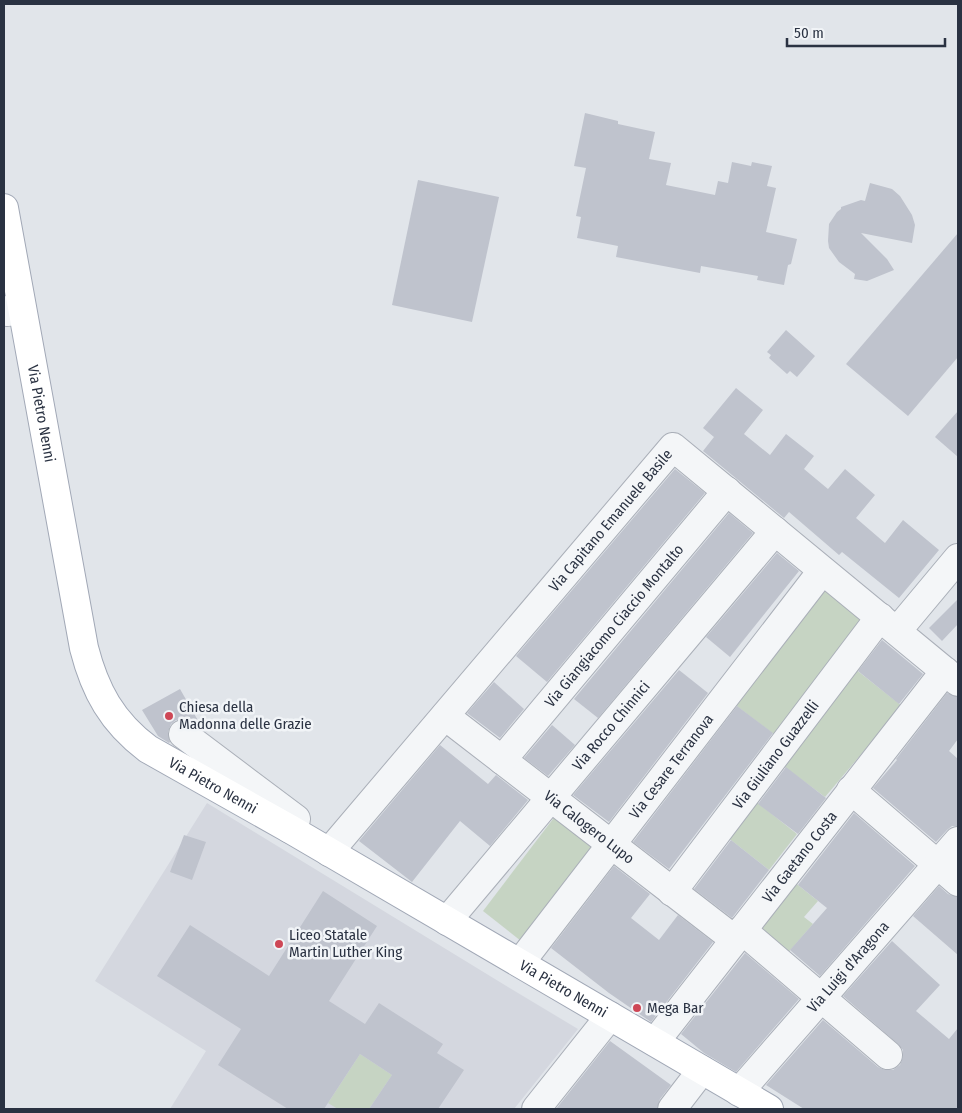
<svg xmlns="http://www.w3.org/2000/svg" width="962" height="1113" font-family="'Fira Sans Condensed',sans-serif">
<style>
.built{fill:#d4d7df}
.green{fill:#c6d4c3}
.building{fill:#bfc3cd}
.lines{fill:none;stroke-linecap:round;stroke-linejoin:round}
.minor-casing{stroke:#aaafb8;stroke-width:30}
.major-casing{stroke:#a1a8b6;stroke-width:30}
.minor{stroke:#f4f6f8;stroke-width:28}
.major{stroke:#fff;stroke-width:28}
.poi-dot{fill:#ce4756;stroke:#f1f4f7;stroke-width:2}
.labels{text-anchor:middle;stroke-width:5;stroke-linejoin:round;paint-order:stroke}
.street-label{font-size:15px;fill:#2a3242;stroke:#f1f4f7}
.poi-label{font-size:15px;fill:#2a3242;stroke:#f1f4f7;text-anchor:start}
</style>
<rect width="100%" height="100%" fill="#e1e5ea"/>
<polygon class="built" points="207,803 508,987 578,1029 514,1109 170,1109 206,1051 95,981"/>
<g class="green">
<polygon points="823,585 863,617 775,735 734,704"/>
<polygon points="850,665 902,706 825,797 782,765"/>
<polygon points="754,800 797,834 769,870 727,837"/>
<polygon points="556,815 594,845 521,941 483,911"/>
<polygon points="788,877 818,901 804,917 813,924 786,955 751,925"/>
<polygon points="360,1054 392,1075 369,1109 338,1109 328,1103"/>
</g>
<g class="building">
<polygon points="585,113 618,121 618,124 655,132 649,159 671,163 666,185 715,195 718,181 728,183 732,162 751,166 752,162 772,166 767,186 776,188 766,232 797,239 791,264 788,265 784,285 757,280 758,276 701,266 700,273 616,257 618,246 577,238 581,217 576,216 586,168 574,166"/>
<polygon points="418,180 499,197 472,322 392,305"/>
<polygon points="870,183 892,189 900,196 912,215 915,225 912,243 861,233 887,259 894,270 867,281 854,279 855,274 839,262 829,248 828,241 829,224 837,212 841,209 841,207 861,200 865,201"/>
<polygon points="958,233 958,357 908,416 846,364"/>
<polygon points="786,330 815,356 797,377 790,371 787,374 769,358 771,355 767,352"/>
<polygon points="736,388 763,410 744,434 770,455 786,434 814,456 804,469 828,489 845,469 875,495 856,518 885,543 903,520 939,550 899,598 842,552 839,555 789,512 784,518 703,451 714,437 703,428"/>
<polygon points="958,411 958,457 935,437"/>
<polygon points="675,469 705,493 547,682 516,656"/>
<polygon points="729,513 753,533 598,718 574,699"/>
<polygon points="777,553 799,571 730,657 706,637"/>
<polygon points="958,599 958,624 942,641 929,628"/>
<polygon points="882,640 923,674 899,704 858,671"/>
<polygon points="679,670 708,693 609,822 573,795"/>
<polygon points="494,682 524,709 500,738 467,713"/>
<polygon points="180,689 200,724 198,726 185,719 176,720 171,724 168,732 170,742 169,743 158,736 142,710"/>
<polygon points="947,693 958,697 958,739 949,751 958,759 958,826 952,826 947,830 936,842 873,788 897,760 896,759"/>
<polygon points="737,706 773,733 669,869 633,842"/>
<polygon points="552,725 575,745 548,776 524,758"/>
<polygon points="440,745 488,784 496,775 528,800 490,846 460,821 412,882 359,841"/>
<polygon points="786,767 826,798 798,834 758,804"/>
<polygon points="854,813 915,866 820,976 790,950 827,908 798,885"/>
<polygon points="184,835 206,842 192,880 170,872"/>
<polygon points="731,840 769,870 732,918 694,889"/>
<polygon points="614,866 650,894 631,918 659,940 678,915 713,942 651,1022 609,993 551,948"/>
<polygon points="939,886 948,894 958,897 958,955 913,916"/>
<polygon points="323,891 377,926 329,1001 365,1024 379,1003 443,1044 437,1053 464,1070 438,1109 369,1109 392,1075 360,1054 324,1109 288,1109 218,1065 241,1029 157,976 190,925 269,976"/>
<polygon points="892,941 940,985 916,1011 949,1039 958,1028 958,1109 804,1109 766,1085 823,1020 878,1067 885,1070 893,1070 900,1065 903,1057 903,1050 898,1044 843,996"/>
<polygon points="745,953 799,999 736,1072 704,1053 681,1034"/>
<polygon points="610,1041 671,1085 660,1099 657,1109 556,1109"/>
</g>
<g class="lines">
<g class="minor-casing">
<g id="minor">
<polyline points="4,310 7,312 22,310"/>
<polyline points="897,631 958,558"/>
<path id="s1" d="M445 716 734 939"/>
<polyline points="183,734 296,819 290,829"/>
<path id="s2" d="M502 760 727 491"/>
<polyline points="851,790 958,882"/>
<path id="s3" d="M329 852 673 447 958 682"/>
<path id="s4" d="M672 892 880 617"/>
<path id="s5" d="M447 921 775 531"/>
<polyline points="742,930 888,1055"/>
<path id="s6" d="M520 963 822 571"/>
<path id="s7" d="M655 1042 945 671"/>
<path id="s8" d="M739 1092 958 841"/>
<polyline points="536,1109 610,1016"/>
<polyline points="672,1109 702,1070"/>
</g>
</g>
<g class="major-casing">
<g id="major">
<path id="s9" d="M4 208 84 648C95 691 112 722 148 749L290 829 769 1109"/>
</g>
</g>
<use href="#minor" class="minor"/>
<use href="#major" class="major"/>
</g>
<g class="poi-dot">
<circle cx="169" cy="716" r="5"/>
<circle cx="279" cy="944" r="5"/>
<circle cx="637" cy="1008" r="5"/>
</g>
<g class="labels">
<g class="street-label">
<text dy="5" stroke="none"><textPath href="#s9" startOffset="209">Via Pietro Nenni</textPath></text>
<text dy="5" stroke="none"><textPath href="#s3" startOffset="435">Via Capitano Emanuele Basile</textPath></text>
<text dy="5" stroke="none"><textPath href="#s2" startOffset="175">Via Giangiacomo Ciaccio Montalto</textPath></text>
<text dy="5" stroke="none"><textPath href="#s5" startOffset="255">Via Rocco Chinnici</textPath></text>
<text dy="5" stroke="none"><textPath href="#s4" startOffset="172">Via Giuliano Guazzelli</textPath></text>
<text dy="5" stroke="none"><textPath href="#s6" startOffset="248">Via Cesare Terranova</textPath></text>
<text dy="5" stroke="none"><textPath href="#s9" startOffset="644">Via Pietro Nenni</textPath></text>
<text dy="5" stroke="none"><textPath href="#s1" startOffset="182">Via Calogero Lupo</textPath></text>
<text dy="5" stroke="none"><textPath href="#s7" startOffset="235">Via Gaetano Costa</textPath></text>
<text dy="5" stroke="none"><textPath href="#s8" startOffset="166">Via Luigi d'Aragona</textPath></text>
<text dy="5" stroke="none"><textPath href="#s9" startOffset="1049">Via Pietro Nenni</textPath></text>
</g>
<g class="poi-label">
<text x="179" y="712">Chiesa della<tspan x="179" dy="17">Madonna delle Grazie</tspan></text>
<text x="289" y="940">Liceo Statale<tspan x="289" dy="17">Martin Luther King</tspan></text>
<text x="647" y="1013">Mega Bar</text>
</g>
</g>
<rect width="962" height="1113" fill="none" stroke="#2a3242" stroke-width="10"/>
<path d="M787 38v8h158v-8" fill="none" stroke="#2a3242" stroke-width="2.5"/>
<text x="794" y="38" font-size="15" fill="#2a3242" stroke="#f1f4f7" stroke-width="4" paint-order="stroke">50 m</text>
</svg>
